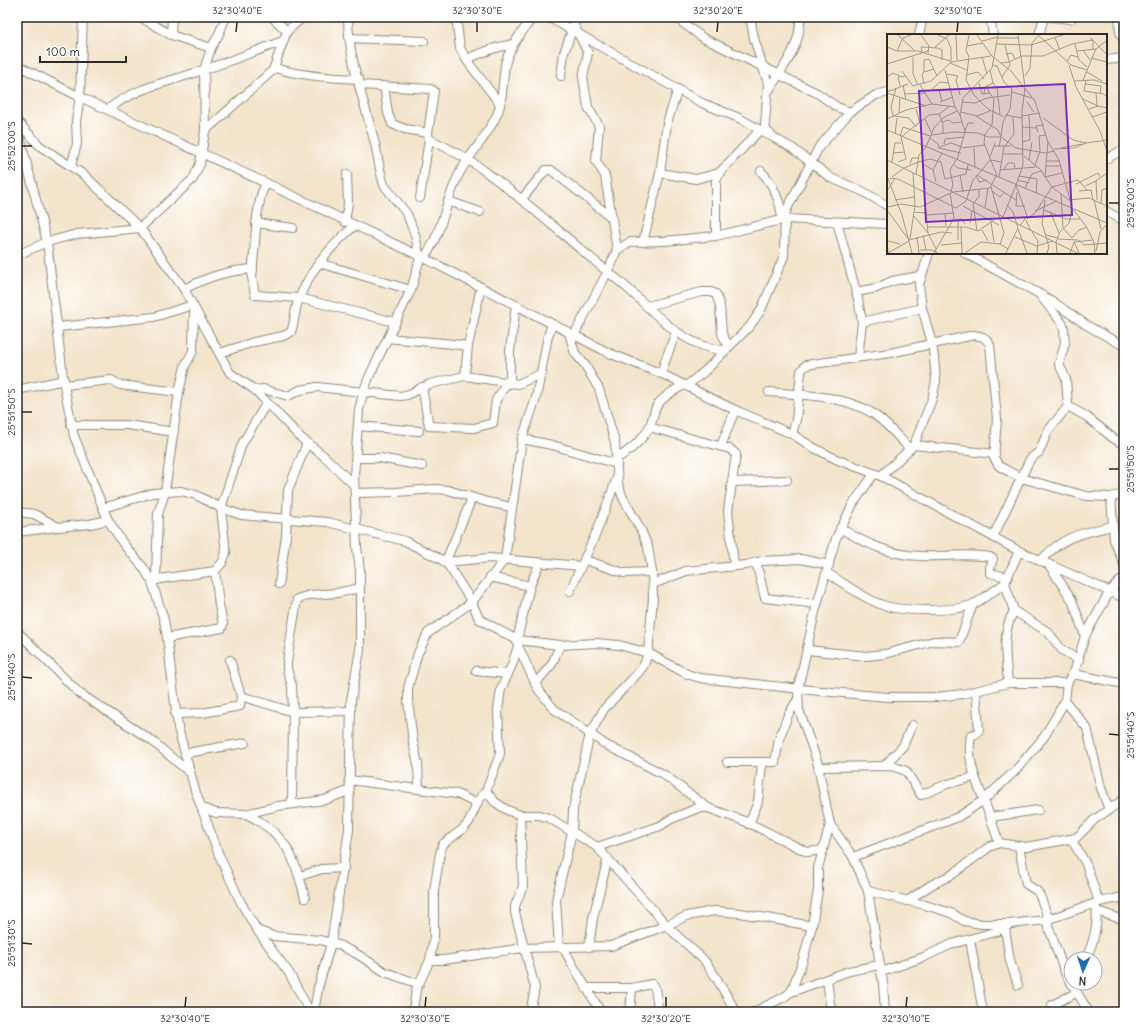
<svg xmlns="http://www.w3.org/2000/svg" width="1141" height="1029" font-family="Delius,sans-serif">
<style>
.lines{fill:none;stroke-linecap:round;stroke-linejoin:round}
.minor-casing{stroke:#8e887a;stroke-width:10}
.minor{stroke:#fff;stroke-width:8}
.ticks{fill:none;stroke:#2b2b2b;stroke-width:1.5}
.inset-road{fill:none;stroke:#a29a8a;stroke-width:1}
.view{fill:#7b2cbf;fill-opacity:0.15;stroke:#7b2cbf;stroke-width:2}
.inset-edge{fill:none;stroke:#2b2b2b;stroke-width:2}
.neatline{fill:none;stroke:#2b2b2b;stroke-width:1.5}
.ticks-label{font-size:10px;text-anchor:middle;fill:#2b2b2b}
</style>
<rect width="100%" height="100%" fill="#fff"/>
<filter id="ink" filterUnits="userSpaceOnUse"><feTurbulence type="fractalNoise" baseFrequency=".025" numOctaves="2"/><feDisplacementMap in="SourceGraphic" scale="8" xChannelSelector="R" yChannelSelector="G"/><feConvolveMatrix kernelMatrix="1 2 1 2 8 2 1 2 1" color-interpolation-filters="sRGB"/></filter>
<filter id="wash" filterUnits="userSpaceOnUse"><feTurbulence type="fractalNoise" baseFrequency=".012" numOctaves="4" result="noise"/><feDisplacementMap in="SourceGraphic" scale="16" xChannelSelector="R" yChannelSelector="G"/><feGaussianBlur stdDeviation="0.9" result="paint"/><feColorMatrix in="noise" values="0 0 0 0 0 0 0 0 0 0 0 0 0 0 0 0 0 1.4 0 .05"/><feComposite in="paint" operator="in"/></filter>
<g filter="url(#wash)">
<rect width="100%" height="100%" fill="#f2e4ca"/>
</g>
<g filter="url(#ink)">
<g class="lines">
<g class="minor-casing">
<g id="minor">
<polyline points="140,17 171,35 211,48"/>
<polyline points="272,17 287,31"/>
<polyline points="456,17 460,48 468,62 500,104"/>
<polyline points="548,17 702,103 739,118 760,130 792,148 831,178 862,191 888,206"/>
<polyline points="570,17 588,53 583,77 588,107 599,126 596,161 605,176 617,250"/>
<polyline points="675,17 703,38 817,93 837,107 850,112"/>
<polyline points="750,17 754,38 768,84 765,124 766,130 771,135"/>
<polyline points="990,17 993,35"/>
<polyline points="1051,17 1071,19"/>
<polyline points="1119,17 1120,32 1124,42"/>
<polyline points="171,35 172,17"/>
<polyline points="919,35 923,17"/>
<polyline points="1039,35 1044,17"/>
<polyline points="349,38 424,41"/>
<polyline points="466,59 495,48 513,44"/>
<polyline points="1106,60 1124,58"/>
<polyline points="17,65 80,97 266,183 424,258 609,353 662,374 735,410 792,434 814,448 838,460 881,476 1019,551 1124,598"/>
<path d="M275 68C301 76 331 78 359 79"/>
<polyline points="561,76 564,53 572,30"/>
<polyline points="360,85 431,89 434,91 428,133 429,139 420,198"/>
<polyline points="384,86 388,113 392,124 405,129 428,133"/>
<path d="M769 90C783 68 802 44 800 17"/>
<path d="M108 109C141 85 164 84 200 71 228 62 256 51 283 41"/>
<polyline points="17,121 40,146 84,175 140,228 184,289 230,373 255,390 301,438 325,457 354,485"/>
<polyline points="17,126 47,242 64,385 74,436 108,520 124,545 143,567 152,582 164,620 167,638 178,728 195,790 219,855 241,903 257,930 289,973 310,1012"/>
<polyline points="205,131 204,70 211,48 218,36 226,17"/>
<path d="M429 139C453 150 474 162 494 178 537 210 576 247 618 280 650 306 680 348 724 350"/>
<polyline points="1106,159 1124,149"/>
<polyline points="71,166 77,144 76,121 80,97 83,17"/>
<path d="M761 171C774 185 780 200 782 218"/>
<polyline points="660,173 696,179 719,173"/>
<polyline points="266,183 261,195 257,216 252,277 255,295 299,298 395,322"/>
<polyline points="521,200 546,170 551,170 611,217"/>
<polyline points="448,201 480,212"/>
<polyline points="1106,211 1124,221"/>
<polyline points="345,222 348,203 347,174"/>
<polyline points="837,222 858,299 862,322 858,357"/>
<polyline points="256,223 293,228"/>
<polyline points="716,236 716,181 720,172 760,130"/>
<polyline points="643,242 660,173 667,123 678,89"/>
<polyline points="965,253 1052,301 1088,326 1124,346"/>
<polyline points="17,255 47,242 77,234 140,228 193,179 200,164 205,131 273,70 287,31 303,17"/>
<path d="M424 258C442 234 445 202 459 174 470 153 489 135 498 112 504 95 502 78 506 61 511 44 523 31 533 17"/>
<polyline points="319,263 411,290"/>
<path d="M184 289C208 277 225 271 253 269"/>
<polyline points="856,292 877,288 892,281 920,276"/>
<polyline points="647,306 702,292 711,292 716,294 720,306 722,334 729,347"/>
<polyline points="862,322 922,308"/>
<polyline points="59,327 154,317 193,305"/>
<polyline points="574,335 607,273 617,250 630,242 664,241 716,236 785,219 888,224"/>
<path d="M388 338C415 341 441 342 468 346"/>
<path d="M220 353 254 342 283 336 291 332C295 322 294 312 298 302 308 272 330 247 354 226"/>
<polyline points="662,374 664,364 676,332"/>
<polyline points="465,376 468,346 481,287"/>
<polyline points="510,384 510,351 516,305"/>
<polyline points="64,385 111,380 120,385 179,392"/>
<polyline points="686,386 705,371 750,326 761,310 784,256 785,213 819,147 850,112 876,95 888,92"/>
<polyline points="422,387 429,426 474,428 493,423 496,400 507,383"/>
<polyline points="17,390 64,380"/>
<polyline points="255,390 263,389 288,396 300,390 317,387 400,396 407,395 430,384 465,376 518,384 542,373"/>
<path d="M769 392C802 395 842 395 872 413 886 422 898 437 910 449"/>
<polyline points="1068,406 1087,417 1113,438 1124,445"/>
<polyline points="71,425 127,425 174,432"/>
<polyline points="358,426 419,431"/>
<polyline points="649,427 730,449 736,454 728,511 734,566"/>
<path d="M792 434 796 420 801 371 806 365 890 353 974 335C982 336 986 337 990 345L997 419 994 458 999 466 1021 478 1086 496 1111 497 1124 494"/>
<polyline points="522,439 552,445 617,464"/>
<polyline points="914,445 995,454"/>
<polyline points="721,446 735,410"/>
<polyline points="356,458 380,458 422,466"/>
<path d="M617 458C629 452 642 440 649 428 653 420 653 411 658 404 665 395 675 390 684 385"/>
<polyline points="881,476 914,445 932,399 936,381 934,358 932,343 922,308 919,285 929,253"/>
<polyline points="732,482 787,480"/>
<polyline points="355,493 396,492 435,489 448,490 487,502 511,507"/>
<polyline points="1111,497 1114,540 1124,564"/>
<polyline points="103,508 153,493 181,491 196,495 221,508 241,515 327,522 405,541 446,562 472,602 479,619 517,640 560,645 596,643 619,645 648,653 687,674 700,678 810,690 887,697 936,697 963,694 1008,683 1067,683"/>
<polyline points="17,512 34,514 58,527 90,524 108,520"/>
<path d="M840 528C865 543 889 555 920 556 943 557 966 553 990 557L993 559 990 568V573L1007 577"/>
<polyline points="17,532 58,527"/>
<polyline points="993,537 1030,459 1039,452 1048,431 1068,406 1066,379 1059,364 1065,343 1064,329 1062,323 1039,294"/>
<polyline points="1019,551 1005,583 1014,611 1048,632 1062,650 1079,660"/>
<polyline points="585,560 624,573 652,572"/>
<path d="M1040 561C1065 535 1079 534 1112 526"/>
<polyline points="446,562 489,558 581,566"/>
<polyline points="756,562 765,598 817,604"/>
<polyline points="445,563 472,498"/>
<polyline points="539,564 530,586 517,640 518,646 538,689 554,709 606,745 663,774 708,808"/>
<polyline points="1049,565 1072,600 1085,636"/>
<path d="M827 573C844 583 861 597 880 604 898 612 956 612 974 604 985 598 995 590 1005 583"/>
<polyline points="490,577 530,586"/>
<polyline points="156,579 158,514 165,492 179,392 185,366 193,351 194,310"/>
<polyline points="152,581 166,578 215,571 222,563 226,553 221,508 242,444 266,404"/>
<polyline points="279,584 286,536 288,490 307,443"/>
<polyline points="653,584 686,571 746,565 762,561 801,559 829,565"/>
<polyline points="570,591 597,531 617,478"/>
<polyline points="17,631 79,693 151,740 189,772"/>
<polyline points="167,638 222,628 223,624 219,605 215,571"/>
<polyline points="807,650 866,656 885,654 934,641 959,642 973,604"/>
<polyline points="476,671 508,674"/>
<polyline points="1073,674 1124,684"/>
<path d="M1008 683C1006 660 1001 632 1014 611"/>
<polyline points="535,684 552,664 560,645"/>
<path d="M976 691 979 730 976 734 971 735C966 761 977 782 986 806 991 818 995 831 999 843"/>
<polyline points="241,696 293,712 351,711"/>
<polyline points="1065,701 1087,728 1101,788 1109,810"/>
<polyline points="175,714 202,713 240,706 241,696 230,660"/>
<polyline points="186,753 245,743"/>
<polyline points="727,762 775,762 779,739 788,715 798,699"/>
<polyline points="884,766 903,746 912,725"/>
<polyline points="818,767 892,766 906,771 921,795 947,784 974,777"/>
<polyline points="349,780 457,794 477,804"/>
<polyline points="419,789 418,764 413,742 408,701 408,688 418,653 428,633 472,602 505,559 522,439 536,398 548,336 552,324"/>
<polyline points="486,791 495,802 507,810 520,815 540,815 551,819 597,847 671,930 704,960 717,979 736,1012"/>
<polyline points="292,804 293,712 292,686 287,669 287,662 297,599 310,595 337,593 360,588"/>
<polyline points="202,808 216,813 246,814 278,806 325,800 348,791"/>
<path d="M246 814C286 833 295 857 305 898"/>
<polyline points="520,815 523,886 515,906 515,913 535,988 530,1012"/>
<polyline points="991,817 1038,810"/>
<polyline points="749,824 758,802 762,763"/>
<polyline points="830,824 853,857 868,891 883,983 885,1012"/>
<polyline points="1071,839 1086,864 1099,902"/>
<polyline points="1019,846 1026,884 1037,891 1040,896 1049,920"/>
<polyline points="597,847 660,826 671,819 698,808 708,808 747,822 807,852 823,850"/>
<polyline points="853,857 958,817 984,800 1015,771 1044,737 1065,701 1067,683 1075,670 1085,636 1110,591 1124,577"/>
<polyline points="300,876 322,869 344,868"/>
<polyline points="868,891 925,905 951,913 964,921 982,924 1010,924 1046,920 1099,902 1124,897"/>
<polyline points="907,901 931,885 953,874 989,847 999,843 1026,847 1076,838 1094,820 1124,799"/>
<polyline points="1097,911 1124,920"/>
<polyline points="1046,920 1065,973 1089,1012"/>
<polyline points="1005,928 1010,961 1018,985"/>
<polyline points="259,931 273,936 320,940 339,945 357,954 385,972 419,984"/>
<polyline points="970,940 983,1012"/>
<polyline points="559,947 556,900 572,832 573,809 590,734 604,709 638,673 644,665 648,653 653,598 652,572 648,547 641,530 623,498 618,484 615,442 599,389 585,365 575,353 569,333"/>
<polyline points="563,947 572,964 601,1012"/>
<polyline points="589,947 593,918 608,858"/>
<path d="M1086 959C1093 944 1100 920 1095 904"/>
<polyline points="430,960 444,960 523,948 611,946 667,925 687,916 714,911 740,913 812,926"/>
<polyline points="881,972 924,957 952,944 998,931 1009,925"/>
<polyline points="827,979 831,1012"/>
<polyline points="586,988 632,988 652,984 655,989 659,1012"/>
<polyline points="791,992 849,971 879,965"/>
<polyline points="1052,1005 1076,993"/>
<path d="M314 1012 318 988 331 943 349 830 351 700 360 650V570L357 547 354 476 359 410 363 393 369 377 411 290 420 258 415 235 407 214 384 185C379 170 378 154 374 140 364 101 348 57 348 17"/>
<polyline points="415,1012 413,1010 416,990 430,960 434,937 434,891 440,853 443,844 463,829 469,822 479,799 486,791 500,754 498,710 501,689 512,665 518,646"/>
<polyline points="630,1012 632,988"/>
<polyline points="754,1012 784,997 791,992 803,960 812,926 818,890 818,868 830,824 817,761 799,710 798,689 815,612 836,538 853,504 874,474"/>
</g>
</g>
<use href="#minor" class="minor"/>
</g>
</g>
<path class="ticks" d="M236 32 237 22M477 32V22M717 32 718 22M957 32 958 22M22 146H32M1109 203H1119M22 412H32M1109 469H1119M22 677 32 678M1109 734 1119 735M22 943 32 944M185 1007 186 997M425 1007 426 997M666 1007V997M906 1007 907 997"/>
<g transform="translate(887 34)">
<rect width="220" height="220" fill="#f2e4ca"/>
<path class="inset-road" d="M11 1 28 17M34 1 42 12 41 19M51 1 60 5 64 14V28M69 1 70 26M82 1 79 16 82 23 79 46 87 61 101 75 117 83M90 1 105 22 124 37 148 67 161 108 172 126 185 173M131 1 138 53M151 1 184 31 200 36M111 4H132M168 4 173 16M203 4 206 6V15M95 7 111 3M110 10 144 11 176 1M188 10 192 26 200 33M80 12 96 9M0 13 10 17H31L63 27M48 13 62 1M196 16 203 26M10 17 16 4 24 1M190 17 209 15M35 18 34 13 51 14 55 16V26M119 20 125 19 128 25M26 23V40L31 51M95 23 100 40M204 24 220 28M42 25 37 26V38L47 35M42 25 50 42M180 27 184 21 191 23M63 29 80 36M114 29 122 28 135 22H156L185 10 206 6 220 21M0 30 41 17M106 31 110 32 117 48 125 55 123 75 116 88 114 102M182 31 189 53 213 97 220 117M58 36 68 73 73 81M103 36 106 49 110 54 113 80M15 37 26 52 44 47 64 28 104 22M200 38 215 47M60 40 71 42 69 46 73 61M79 41 91 38 97 45M138 42 143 34 145 9 152 1M0 43 6 39 13 42M115 43 123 31 118 11M196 46 209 15 219 7M199 46 197 57 217 60 220 63M187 47 207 46 220 50M92 49 95 60 103 59M37 50 35 40 37 38M198 50 214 52 213 60M16 51 19 66M33 51 45 70M13 52 11 43 19 42M99 53 106 64M9 54 4 73 6 82 22 84 29 93M45 55 53 48 62 49M0 58 21 50M125 58 145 64M0 59 39 72M97 59 98 53 106 49M209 59 210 71M17 60 39 59M107 64 105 91 98 100 97 109 110 142M196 65 211 72M55 67 52 56 65 55M53 68 66 63M75 68 88 69 100 64 123 61M140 68 147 78M29 75 33 89M202 75 211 72 220 74M74 78 90 82 103 77M12 79 13 63M52 80 56 90V99M118 81 135 84M89 82 111 96 114 103 112 113M135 82 153 79M205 83 220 78M156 84 186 106 199 109 220 106M0 85 19 76 45 70 68 73M38 85 44 98M55 88 62 86 66 89 75 88M135 93 149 94M0 96 185 174 199 192 207 208 208 219M78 97 81 89H87M151 98 149 92 157 91M8 100 10 84M44 101 67 98 91 99 101 103H114L129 114 158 119 168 117M13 102 16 93 43 102M43 104 51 110 52 114M135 108 143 106 142 80M57 110 58 105 77 103M107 112H124M53 113 64 109 75 113M52 114 74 119M75 114 98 111M87 114 88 133M174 114 195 110M167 115 187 114 199 109M6 119 18 118M116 120H136M137 122 153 135 165 153 182 166 202 164 220 172M103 123 108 109M0 126 190 219M36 126V130L46 136 49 148M70 126 78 98 73 81 76 64 105 34 111 1M103 126 115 128M142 126 145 108M159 127H173M5 128 8 109H14M11 128 19 125 14 103 42 81 52 80 63 72M31 128 43 125 54 128 58 145 79 140 81 131M23 130 25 124H32M66 130 71 134 84 136M148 131 153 117 152 102 159 101M159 132H174M17 134 31 128M117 135 121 129H127L128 134M46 136 55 119M95 136 103 126M113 136 149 133M29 140 32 121 39 113 47 94 56 84 70 77M73 141 76 158M89 141 92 148 100 146M90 141 129 166M0 142 15 181 25 219M132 142 150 145 149 159M5 143 17 134M112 143 117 113 127 100 126 83M158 143 161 108M158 143 175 139M3 144 11 145 69 174M130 146 142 149M189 150 211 139 213 143M198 152 209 147M104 153 117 199 113 210M138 154 145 140 154 137M0 157 8 144M64 157 66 151 63 136 69 126M105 157 113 163 117 159M192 157 204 156 206 166M130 158 129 172H138M174 160 176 194 185 204M8 166 27 163M158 166 155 189 162 213 160 219M207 166 214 195M210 166 209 147 220 139M86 169 90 197M87 169 92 162V156M214 169 215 156 220 154M38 170 41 199 49 215M76 172 112 191M0 173 14 170 33 173 66 158 103 154 109 142M69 174 79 167 86 146 95 136M98 174 101 154M187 175 220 189M0 176 22 206 54 198 65 199M157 176 179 185H193M148 177 170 167M163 177 172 199M27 178 39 179M58 180 59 192M40 181 67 179M27 182 41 199M116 183 129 151M140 185 148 179 165 153 191 146 200 156M66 186 75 185 78 190M71 186V206M139 186 144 197M104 188 107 208M83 189 85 177M133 192 140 182 129 151 136 131 135 77 138 54M41 193H79L91 197 107 186M74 193 75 219M131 195 140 219M95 196 101 207M145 198 151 207 150 219M36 201 39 216M159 201 171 204M0 203 1 219M30 203 32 219M128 203 150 212 166 207M185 204 192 196 200 193M23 205 28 171 26 139M171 205 191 206M192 206 197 211 220 209M1 207 13 210M187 208 192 219M54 211 74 209M33 216H45L51 219M209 217 213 198 220 190M1 219 22 207M47 219 67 184 63 159M78 219 94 208 113 210 121 215M119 219 131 194 126 178 120 171M170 219 169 208 173 198 182 189 186 174M183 219 187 208 206 206"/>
<path class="view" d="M178 50 185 181 39 188 32 57Z"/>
<rect width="220" height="220" class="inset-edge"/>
</g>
<rect width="1141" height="1029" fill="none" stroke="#fff" stroke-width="44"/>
<g transform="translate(1083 971) rotate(183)"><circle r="19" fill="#ffffff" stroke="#aaaaaa"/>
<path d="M0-3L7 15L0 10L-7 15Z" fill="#1f6fb2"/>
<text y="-6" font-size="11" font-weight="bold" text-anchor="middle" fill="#2b2b2b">N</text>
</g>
<path d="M40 56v6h86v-6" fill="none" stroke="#2b2b2b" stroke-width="2"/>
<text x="46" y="56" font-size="12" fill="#2b2b2b" stroke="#ffffff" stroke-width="3" paint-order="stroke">100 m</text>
<rect x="22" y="22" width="1097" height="985" class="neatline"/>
<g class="ticks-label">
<text x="237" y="14">32°30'40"E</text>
<text x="477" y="14">32°30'30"E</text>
<text x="718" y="14">32°30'20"E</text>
<text x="958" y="14">32°30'10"E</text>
<text transform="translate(11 146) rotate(-90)" y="4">25°52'00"S</text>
<text transform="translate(1130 203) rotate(-90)" y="4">25°52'00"S</text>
<text transform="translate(11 412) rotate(-90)" y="4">25°51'50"S</text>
<text transform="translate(1130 469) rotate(-90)" y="4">25°51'50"S</text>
<text transform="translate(11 677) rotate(-90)" y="4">25°51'40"S</text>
<text transform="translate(1130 735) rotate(-90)" y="4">25°51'40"S</text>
<text transform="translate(11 943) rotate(-90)" y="4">25°51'30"S</text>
<text x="185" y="1022">32°30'40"E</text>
<text x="425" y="1022">32°30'30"E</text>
<text x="666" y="1022">32°30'20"E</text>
<text x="906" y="1022">32°30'10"E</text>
</g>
</svg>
